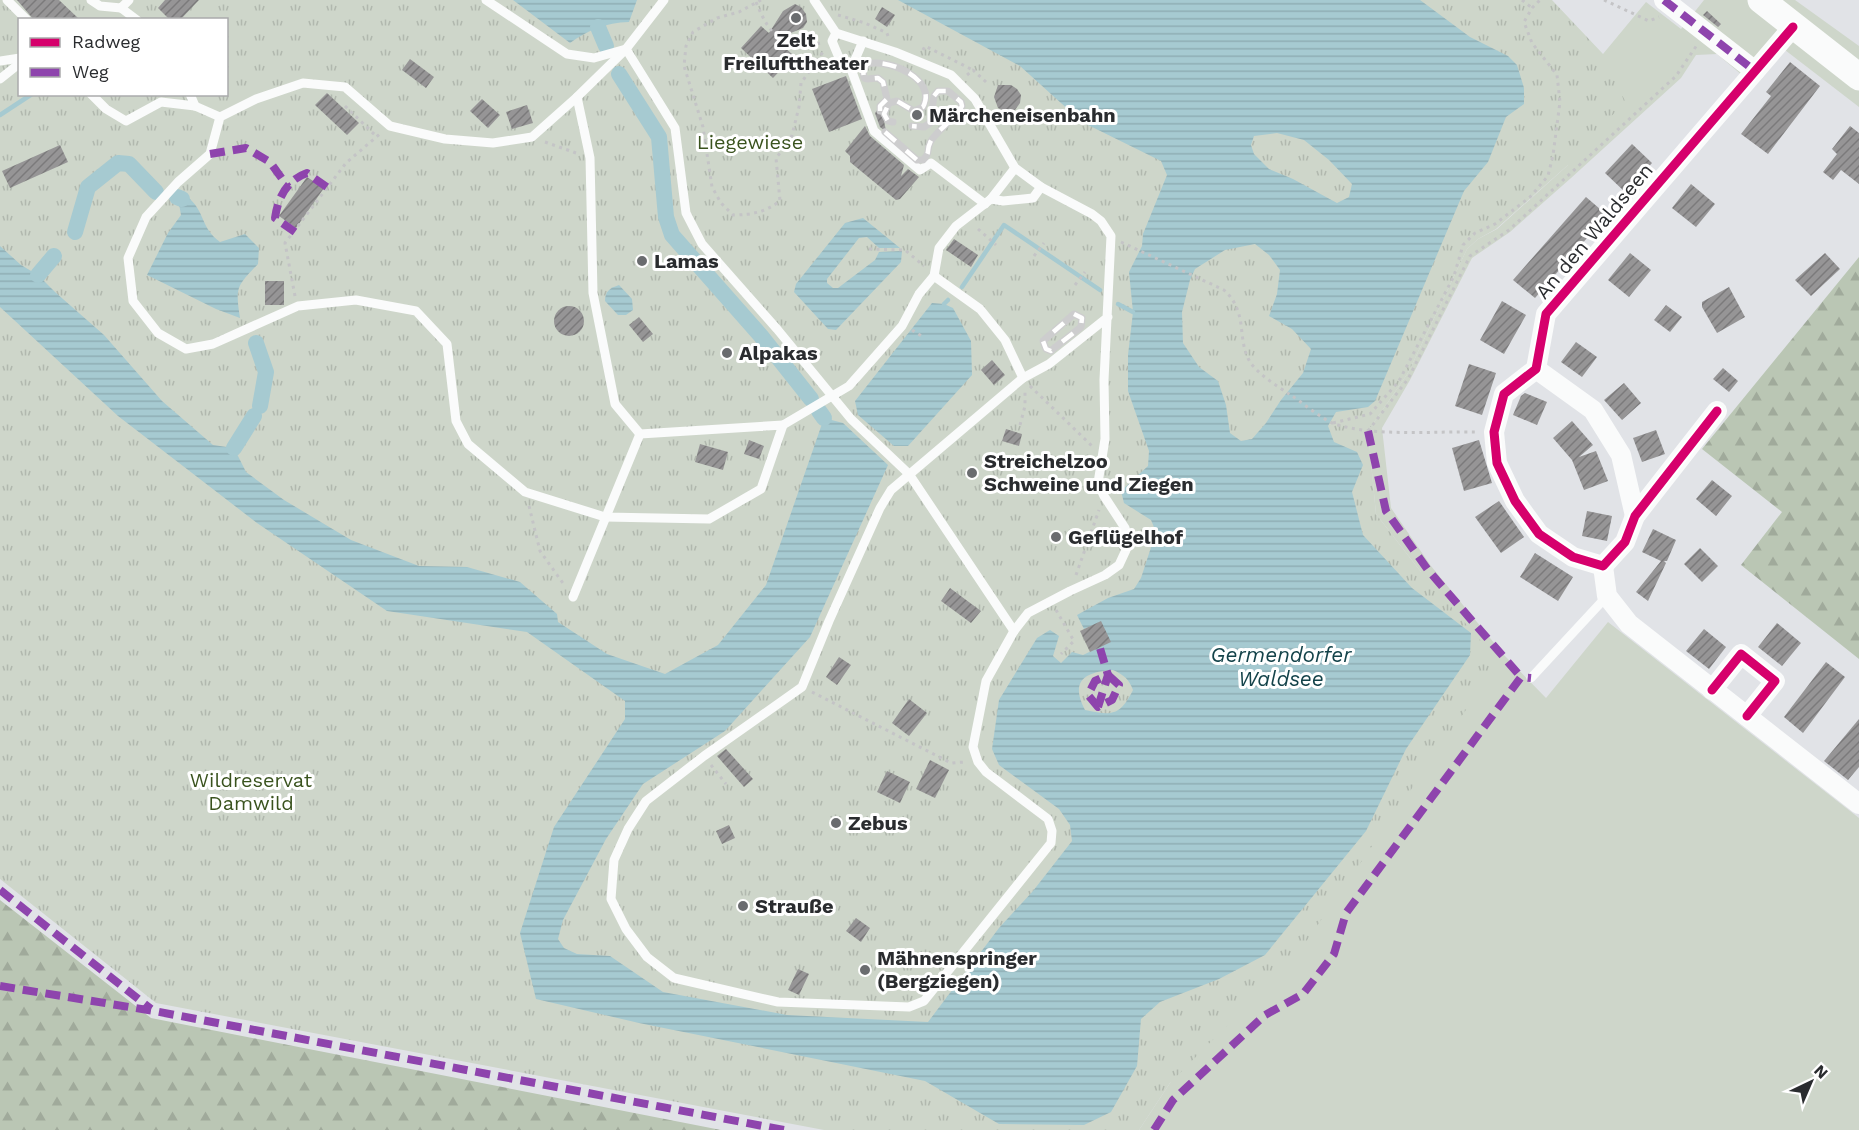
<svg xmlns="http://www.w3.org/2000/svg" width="1859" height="1130" font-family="'Work Sans',sans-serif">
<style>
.grass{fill:#ced6ca}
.forest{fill:url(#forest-firs)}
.park{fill:url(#park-tufts);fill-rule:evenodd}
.water{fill:url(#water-rules);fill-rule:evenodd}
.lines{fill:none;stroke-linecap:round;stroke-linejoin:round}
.stream{stroke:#a6cad1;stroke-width:4.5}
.canal{stroke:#a6cad1;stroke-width:16}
.building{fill:url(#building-hatch)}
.path{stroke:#c4c4c6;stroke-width:3;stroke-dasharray:3 4.5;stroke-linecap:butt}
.lane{stroke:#fafbfb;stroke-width:9}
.street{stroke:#fafbfb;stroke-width:20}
.secondary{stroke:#fafbfb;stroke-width:27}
.rail-casing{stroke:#cdcdce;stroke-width:7}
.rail{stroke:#fff;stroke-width:4.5;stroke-dasharray:14;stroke-linecap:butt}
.quiet{stroke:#8e44ad;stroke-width:8;stroke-dasharray:15 8;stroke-linecap:butt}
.cycleway-casing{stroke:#fff;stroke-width:13}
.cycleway{stroke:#d6006c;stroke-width:9}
.poi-dot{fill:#6a6c6f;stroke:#fff;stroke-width:2}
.labels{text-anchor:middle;stroke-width:6;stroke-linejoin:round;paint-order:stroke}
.poi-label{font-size:20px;font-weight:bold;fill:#2a2c2f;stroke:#fff;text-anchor:start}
.park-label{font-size:20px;fill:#3a531e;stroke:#fff}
.street-label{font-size:20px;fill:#2a2c2f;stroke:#fff}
.water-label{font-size:21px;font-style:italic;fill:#14434a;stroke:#fff}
</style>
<defs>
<pattern id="forest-firs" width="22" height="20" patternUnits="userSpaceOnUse" patternTransform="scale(1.5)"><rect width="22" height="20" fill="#bac6b4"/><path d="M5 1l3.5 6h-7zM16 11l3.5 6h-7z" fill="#a0aa9b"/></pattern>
<pattern id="park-tufts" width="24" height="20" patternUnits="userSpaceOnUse" patternTransform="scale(1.5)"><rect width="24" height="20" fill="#ced6ca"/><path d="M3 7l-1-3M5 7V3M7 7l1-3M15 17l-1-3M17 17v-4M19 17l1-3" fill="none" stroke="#b1b8ae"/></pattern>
<pattern id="water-rules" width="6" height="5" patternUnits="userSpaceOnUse" patternTransform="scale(1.5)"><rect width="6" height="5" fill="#a6cad1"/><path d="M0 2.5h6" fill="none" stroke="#8faeb4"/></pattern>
<pattern id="building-hatch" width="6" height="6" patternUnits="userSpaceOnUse" patternTransform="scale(1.5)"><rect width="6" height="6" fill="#969596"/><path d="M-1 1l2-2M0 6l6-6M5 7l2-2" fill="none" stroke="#7b7a7b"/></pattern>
</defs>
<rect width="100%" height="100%" fill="#e1e3e7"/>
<polygon class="grass" points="1704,0 1795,0 1859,46 1859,107 1785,50 1755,86 1717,54 1696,55 1681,78 1571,178 1510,232 1472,258 1410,380 1382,428 1391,508 1431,566 1504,655 1546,698 1608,622 1859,818 1859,1130 1139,1130 1170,1083 1421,572 1376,514 1368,431 1408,373 1467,249 1478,239 1497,229 1568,165 1557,96 1603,54 1646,2 1681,29"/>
<g class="forest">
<polygon points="1859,257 1859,659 1741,565 1782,512 1702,449"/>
<polygon points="0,900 151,1018 721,1130 0,1130"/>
</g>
<path class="park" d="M0 0H1552L1603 54 1625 101 1568 165 1496 229 1478 239 1467 249 1408 373 1368 431 1376 514 1421 572 1499 662 1297 955 1170 1083 1139 1130H824L156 1003 0 879ZM20 20H226V94H20Z"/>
<g class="water">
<path d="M513 0H637L629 22C605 23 590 29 570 43Z"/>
<path d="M898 0H1420L1470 37 1508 56 1517 65 1524 88V104L1506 117 1488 162 1464 191 1375 401 1368 407 1336 412 1328 426 1334 442 1357 452 1363 465 1352 492 1363 535 1412 588 1471 633 1470 655 1406 749 1366 831 1265 955 1219 979 1160 1002 1141 1019 1137 1066 1111 1112 1084 1125 999 1124 925 1081 639 1023 536 999 520 933 554 827 625 719V701L527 632 387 611 257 523 118 416 0 307V246L21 265 38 275 55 292 104 335 162 401 213 445 234 448 246 472 284 500 351 540 419 566 467 567 520 582 557 614 558 622 607 654 665 674 718 645 766 585 824 418 843 423 888 465 810 637 725 731 643 784 606 839 563 920 558 939 564 948 577 954 610 956 663 992 787 1015 928 1022 999 928 1033 891 1072 841 1070 825 1059 809 999 765 992 749 999 700 1037 638 1050 630 1059 636 1053 656 1061 663 1072 652 1083 655 1110 642 1101 622 1084 629 1077 615 1108 598 1134 589 1141 578 1156 532 1151 520 1124 503 1121 491 1148 466 1149 451 1128 391V355L1133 312 1129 272 1142 246 1143 234 1167 175 1161 161 1082 122 1020 66ZM1277 133 1304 140 1329 160 1352 184 1349 197 1337 203 1293 179 1269 169 1254 154 1251 145 1254 136ZM1255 244 1269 255 1280 270 1277 294 1269 316 1292 329 1311 349 1303 373 1281 400 1266 423 1252 439 1241 441 1230 433 1226 405 1218 381 1199 367 1183 343 1182 312 1190 280 1195 269 1225 250ZM1113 670C1124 675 1129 679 1133 690 1120 716 1112 716 1085 710 1070 681 1084 672 1113 670Z"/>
<path d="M182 199H190C205 213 201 228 220 242L245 234 259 248 258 264C237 286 235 287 240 318L216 309 147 275 168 233 181 215 179 204Z"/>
<polygon points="863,218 900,248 879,248 867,237 859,238 827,279 827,283 833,288 838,288 875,260 879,252 902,251 901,262 836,330 828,329 794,292 796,284 845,223"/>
<path d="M619 285 632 299 633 310 626 315H618L605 301C605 291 610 288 619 285Z"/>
<polygon points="932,303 944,304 953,308 971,341 972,375 908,446 894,446 858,415 855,401"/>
</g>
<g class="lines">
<g class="stream">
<polyline points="0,115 32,94"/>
<polyline points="962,287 1004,225 1100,290"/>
<polyline points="944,304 948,300"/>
<polyline points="1118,304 1133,312"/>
</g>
<g class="canal">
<polyline points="598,27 606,46"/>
<polyline points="619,74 659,137 666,217 672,235 761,336 811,399"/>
<polyline points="177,197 182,199"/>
<polyline points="75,232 88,187 118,163 129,164 156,192"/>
<polyline points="38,275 54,256"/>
<polyline points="256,343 266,372 260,406"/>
<polyline points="819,411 824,418"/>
<polyline points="234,448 254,416"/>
</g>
</g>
<g class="building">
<polygon points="17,0 59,0 78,18 34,20"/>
<polygon points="165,0 199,0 180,20 170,20 158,8"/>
<polygon points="795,4 801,7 806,14 807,22 803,28 776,39 794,56 773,78 741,48 761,26 769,33 783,11"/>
<polygon points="882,7 895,15 887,27 875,19"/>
<polygon points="1707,11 1721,24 1718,27 1703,15"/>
<polygon points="410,59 434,77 426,88 402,70"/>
<polygon points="1790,62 1820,86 1768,154 1741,134 1771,96 1766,92"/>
<polygon points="846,76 862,119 829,132 812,89"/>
<polygon points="998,85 1011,85 1017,89 1021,95 1020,103 1015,110 1004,111 998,108 994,97"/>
<polygon points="327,93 359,123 347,135 315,105"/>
<polygon points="482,99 500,115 488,128 470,111"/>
<polygon points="527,105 533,123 512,129 506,112"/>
<polygon points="881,105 886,131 885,131 880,127 875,113"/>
<polygon points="865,126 870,136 904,165 901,176 908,169 919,177 900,199 896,200 850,162 850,156 845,151"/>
<polygon points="1850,126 1859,133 1859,184 1841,170 1833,180 1823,172 1837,154 1832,149"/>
<polygon points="1632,144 1652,163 1626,193 1605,173"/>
<polygon points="60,145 68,162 10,188 2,171"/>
<polygon points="307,177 324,188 296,228 279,216"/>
<polygon points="1691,184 1715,204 1696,227 1672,208"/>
<polygon points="1586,197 1607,215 1535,298 1513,280"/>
<polygon points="954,239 978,255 971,267 946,250"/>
<polygon points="1630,253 1651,270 1629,297 1608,280"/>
<polygon points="1825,253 1840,269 1811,296 1795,280"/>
<rect x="265" y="281" width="19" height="24"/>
<polygon points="1729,287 1745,317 1717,333 1702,307 1702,302"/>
<polygon points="1502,301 1526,315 1504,354 1480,340"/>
<polygon points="1666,305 1682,317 1670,332 1654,320"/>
<circle cx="569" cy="321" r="15"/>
<polygon points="639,317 653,334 643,342 629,325"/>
<polygon points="1576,342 1597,357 1582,377 1561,362"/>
<polygon points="992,360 1005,375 994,385 981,370"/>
<polygon points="1469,364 1496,373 1482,415 1455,406"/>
<polygon points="1723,368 1738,381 1729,392 1713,379"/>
<polygon points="1624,383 1641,403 1622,420 1604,400"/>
<polygon points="1525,393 1547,402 1537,425 1513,415 1521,396"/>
<polygon points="1572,421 1593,445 1579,457 1596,451 1608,481 1584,490 1572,460 1553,438"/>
<polygon points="1006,429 1022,434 1019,446 1002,441"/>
<polygon points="1656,430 1665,454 1642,462 1633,438"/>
<polygon points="749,440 764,446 759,459 744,454"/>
<polygon points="1479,440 1492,483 1464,491 1452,448"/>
<polygon points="700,444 728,452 723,470 695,462"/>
<polygon points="1712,480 1732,496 1716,516 1696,499"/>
<polygon points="1499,501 1524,537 1501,553 1475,517"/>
<polygon points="1587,511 1612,516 1607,541 1582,536"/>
<polygon points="1653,529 1676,540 1667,561 1664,561 1666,563 1648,601 1636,592 1661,561 1642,552"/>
<polygon points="1700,548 1718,566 1702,582 1684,564"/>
<polygon points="1535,553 1573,577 1558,601 1520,577"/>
<polygon points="950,588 981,611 971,623 941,601"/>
<polygon points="1101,621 1111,642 1090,652 1080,631"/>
<polygon points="1777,623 1801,643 1782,666 1758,647"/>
<polygon points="1704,629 1726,647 1709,669 1686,651"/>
<polygon points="839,657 851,665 837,685 826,677"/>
<polygon points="1826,662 1845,677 1803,733 1784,717"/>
<polygon points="909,699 927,713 909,736 892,723"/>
<polygon points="1859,719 1859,767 1848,780 1824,761"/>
<polygon points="726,749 753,779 744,787 717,756"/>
<polygon points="930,760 949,770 935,798 916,789"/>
<polygon points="887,771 910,782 900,803 877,792"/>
<polygon points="729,825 735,838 722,844 716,831"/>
<polygon points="856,918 870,928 861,942 846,931"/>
<polygon points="798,969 809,974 799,995 788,990"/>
</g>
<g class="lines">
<g class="path">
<path d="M761 0 739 12 717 18 693 32 686 46 684 66 703 127 712 187 721 203 733 215C752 215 765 212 780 201L776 158 791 139 799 107 801 83 823 52"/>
<polyline points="1522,0 1532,8"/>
<polyline points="1604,0 1649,21 1659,17"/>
<path d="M756 2C770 37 784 50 822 43"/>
<polyline points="838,15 865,23 887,33 888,36"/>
<polyline points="923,50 925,46 973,70"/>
<polyline points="967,75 973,70 986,82"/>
<polyline points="345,106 376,136"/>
<polyline points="545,142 576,153"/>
<polyline points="978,229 996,245"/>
<path d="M1121 242 1224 290C1249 313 1236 338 1250 362 1258 374 1277 386 1289 394 1302 402 1321 419 1335 424 1374 437 1435 431 1477 432"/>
<polyline points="869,249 905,250 924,266"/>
<polyline points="1034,256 1044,243"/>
<polyline points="1075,285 1085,272"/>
<polyline points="295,296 285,243 346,163 381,133"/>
<polyline points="912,330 923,337"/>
<polyline points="1030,386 1092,446"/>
<polyline points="1333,423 1370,414 1399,381 1454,276 1463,245 1475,233 1495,224 1530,197 1548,176 1553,155 1560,102 1557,75 1532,43 1524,22 1532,8 1540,0"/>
<polyline points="1020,425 1025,406 1025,392"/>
<polyline points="1368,431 1408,379 1470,256 1509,230 1676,76 1697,45"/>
<polyline points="529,506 540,551 565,586"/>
<polyline points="1076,575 1099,510"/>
<polyline points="1056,610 1074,641 1061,654"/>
<polyline points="812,692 951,763 965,762"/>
<polyline points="711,765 726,784"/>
</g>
<g class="lane">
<polyline points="7,0 27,20"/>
<polyline points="91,0 100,6 121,8 129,0"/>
<polyline points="486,0 567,54 594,58 626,49"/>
<polyline points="664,0 626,49 675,128 686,213 702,244 777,329 851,419 909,474 1014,631"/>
<polyline points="814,0 836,33 895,52 951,75 975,99 1015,168 1041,187 1092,214 1101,221 1111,236 1104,380 1105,439 1098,483 1104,496 1125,528 1128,538 1126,550 1119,565 1105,575 1070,591 1028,613 1014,631 986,681 973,747 978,762 986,772 1048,819 1052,831 1051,843 924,1001 909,1007 778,1002 674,978 647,957 626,929 611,899 614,860 628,829 646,801 704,756 802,687 829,621 880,508 891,490 1023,378 1049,364 1108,317"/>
<polyline points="121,8 137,20"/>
<polyline points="836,33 832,41 840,60 851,69 874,131 920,170 931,163 985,204"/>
<polyline points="0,61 20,58"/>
<polyline points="851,69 863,41"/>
<polyline points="0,79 20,63"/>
<polygon points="303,83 345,87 390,126 445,139 493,143 532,137 577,97 590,158 593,293 615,404 640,434 783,425 761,489 709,519 605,517 525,492 468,444 456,421 447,344 416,311 356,300 298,306 213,344 186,349 158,333 133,301 128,258 146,217 178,182 210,154 220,117 256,99"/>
<polyline points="91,94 106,109 126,121 161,102 195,106 220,117"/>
<polyline points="190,94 195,106"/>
<polyline points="577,97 624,51"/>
<polyline points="1015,168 991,199 956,226 939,248 934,276 980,309 1005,340 1023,378"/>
<polyline points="991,199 1003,201 1033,198 1041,187"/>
<polyline points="783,425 849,386 902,326 919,294 934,276"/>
<polyline points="573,597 640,434"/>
<polyline points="1531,678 1607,596"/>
</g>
<g class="street">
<polyline points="1664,0 1755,71"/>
<polyline points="1536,369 1593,410 1621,455 1635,516"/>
<polyline points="1717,411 1635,516 1625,542 1603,566 1573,557 1539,534 1515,501 1497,463 1494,432 1504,394 1536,369 1546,314 1793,27"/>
<polyline points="1603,566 1607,596 1629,624 1859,804"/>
<polyline points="1712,690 1741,654 1775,681 1747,716"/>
</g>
<polyline class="secondary" points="1761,0 1859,77"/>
<g class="rail-casing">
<g id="rail">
<path d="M880 111V106L887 99 883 82 878 78 867 79 864 78 863 70 867 64C888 58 938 79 923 107L914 111 897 101 889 103 884 114 888 121 893 122"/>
<path d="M885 132 917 160H923C931 152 926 151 930 143 934 132 955 120 962 106L961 102 948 91H938L934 96 930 123 924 127 912 126"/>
<polygon points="1074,314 1082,318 1081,327 1053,349 1051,351 1046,349 1043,341"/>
</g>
</g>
<use href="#rail" class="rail"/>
<g class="quiet">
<polyline points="1664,0 1755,71"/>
<polyline points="210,154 246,148 270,162 288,187"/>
<path d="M295 232 275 218C278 197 287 180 307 173L328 188"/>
<polyline points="1368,431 1386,511 1428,570 1521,677"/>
<polygon points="1108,675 1119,685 1112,700 1098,707 1088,695 1095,681"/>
<polyline points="1098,707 1108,675 1099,645"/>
<polyline points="0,890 151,1009"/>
<polyline points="0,986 154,1011 784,1130"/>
<polyline points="1154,1130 1173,1100 1265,1015 1303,994 1334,954 1346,913 1521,677 1531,678"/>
</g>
<g class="cycleway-casing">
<g id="cycleway">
<polyline points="1717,411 1635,516 1625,542 1603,566 1573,557 1539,534 1515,501 1497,463 1494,432 1504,394 1536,369 1546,314 1793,27"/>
<polyline points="1712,690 1741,654 1775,681 1747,716"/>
</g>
</g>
<use href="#cycleway" class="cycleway"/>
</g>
<g class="poi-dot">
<circle cx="796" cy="18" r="6"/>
<circle cx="917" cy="115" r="6"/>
<circle cx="642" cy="261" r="6"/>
<circle cx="727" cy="353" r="6"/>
<circle cx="972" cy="473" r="6"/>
<circle cx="1056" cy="537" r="6"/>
<circle cx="836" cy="823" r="6"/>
<circle cx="743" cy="906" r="6"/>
<circle cx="865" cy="970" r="6"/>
</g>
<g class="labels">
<g class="poi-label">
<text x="796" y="47" text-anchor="middle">Zelt<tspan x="796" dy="23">Freilufttheater</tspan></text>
<text x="929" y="122">Märcheneisenbahn</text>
<text x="654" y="268">Lamas</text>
<text x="739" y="360">Alpakas</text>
<text x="984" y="468">Streichelzoo<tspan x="984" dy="23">Schweine und Ziegen</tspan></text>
<text x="1068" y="544">Geflügelhof</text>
<text x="848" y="830">Zebus</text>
<text x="755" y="913">Strauße</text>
<text x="877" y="965">Mähnenspringer<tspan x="877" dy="23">(Bergziegen)</tspan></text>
</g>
<g class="park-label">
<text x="750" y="149">Liegewiese</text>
<text x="251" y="787">Wildreservat<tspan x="251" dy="23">Damwild</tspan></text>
</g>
<g class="street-label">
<text transform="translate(1594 231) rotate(-50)" y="7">An den Waldseen</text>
</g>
<g class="water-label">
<text x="1281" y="662">Germendorfer<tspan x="1281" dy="24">Waldsee</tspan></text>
</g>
</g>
<rect x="18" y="18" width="210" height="78" fill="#ffffff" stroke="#aaabac" stroke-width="1.5"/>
<rect x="30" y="38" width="30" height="9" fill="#d6006c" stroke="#aaabac" stroke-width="1.5"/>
<text x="72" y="48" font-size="18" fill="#2a2c2f">Radweg</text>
<rect x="30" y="68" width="30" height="9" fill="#8e44ad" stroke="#aaabac" stroke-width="1.5"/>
<text x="72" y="78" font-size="18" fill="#2a2c2f">Weg</text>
<g transform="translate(1811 1082) rotate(44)" stroke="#ffffff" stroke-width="4.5" paint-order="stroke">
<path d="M0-4.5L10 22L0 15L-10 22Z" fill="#2a2c2f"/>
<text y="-9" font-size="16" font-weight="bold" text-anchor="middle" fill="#2a2c2f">N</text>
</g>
</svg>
